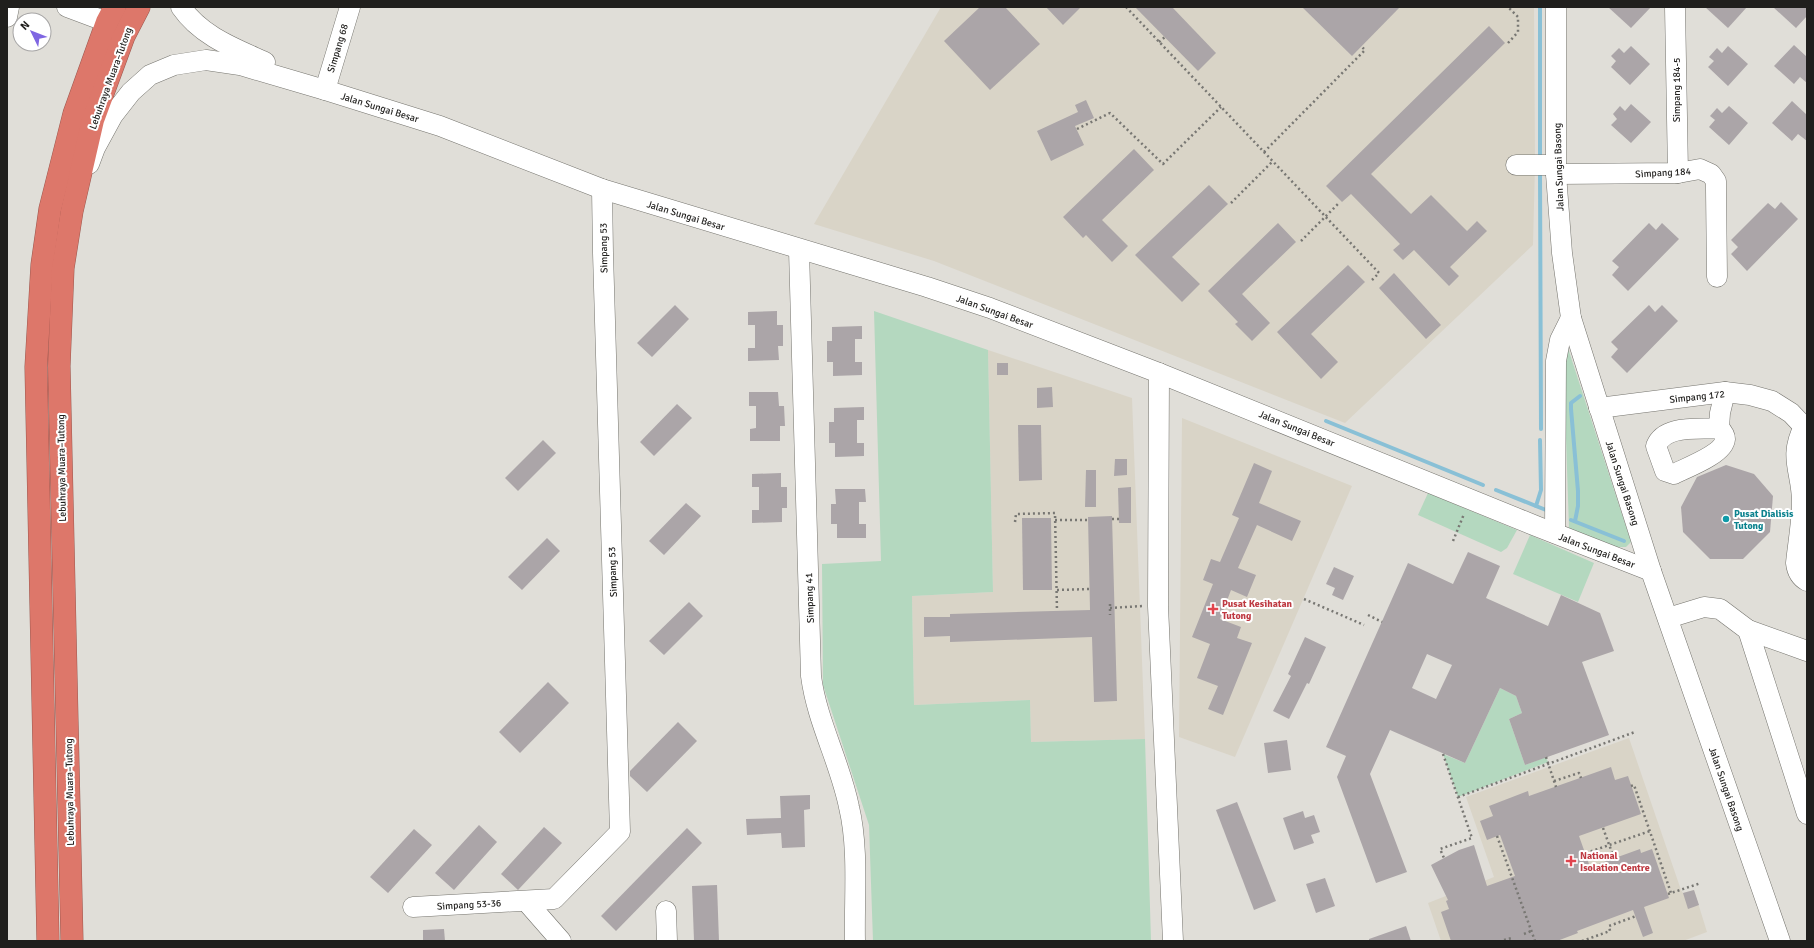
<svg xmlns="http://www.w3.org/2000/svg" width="1814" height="948" font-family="Signika,sans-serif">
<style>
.built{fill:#d9d4c7}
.green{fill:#b4d8bf}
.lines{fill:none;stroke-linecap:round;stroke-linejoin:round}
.stream{stroke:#89c0d6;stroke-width:4}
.building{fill:#aba5a8;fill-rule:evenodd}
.minor-casing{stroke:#75746e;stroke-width:21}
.highway-casing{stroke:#9b584f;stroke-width:23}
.path{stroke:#787773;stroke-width:2.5;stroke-dasharray:2 3;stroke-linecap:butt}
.minor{stroke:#fff;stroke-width:20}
.highway{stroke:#dd776a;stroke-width:22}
.culture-dot{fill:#0f9aa8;stroke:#fff;stroke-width:1.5}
.health-dot{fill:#e0444e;stroke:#fff;stroke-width:1.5}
.labels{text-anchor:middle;stroke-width:4;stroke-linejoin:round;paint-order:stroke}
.street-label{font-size:10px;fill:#201f1d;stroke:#fff}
.culture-label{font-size:10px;font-weight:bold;fill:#0d838f;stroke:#fff;text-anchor:start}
.health-label{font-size:10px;font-weight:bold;fill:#be3a42;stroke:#fff;text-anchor:start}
</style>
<rect width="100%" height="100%" fill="#e0ded8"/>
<g class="built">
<polygon points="941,7 1534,7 1535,165 1533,245 1345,423 934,261 814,224"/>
<polygon points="988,350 1132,398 1145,739 1031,742 1030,700 914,705 912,596 993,592"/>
<polygon points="1182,418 1352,486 1235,757 1179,737"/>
<polygon points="1629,738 1681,890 1683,893 1694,890 1707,932 1683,941 1441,941 1428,903 1494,877 1466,797"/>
</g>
<g class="green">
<polygon points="874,311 988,350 993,592 912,596 914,705 1030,700 1031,742 1145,739 1151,941 873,941 869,825 823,685 822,564 881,561"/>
<polygon points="1566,342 1631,542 1626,547 1611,547 1569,528 1563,350"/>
<polygon points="1428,493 1517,530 1507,548 1501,552 1418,515"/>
<polygon points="1530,535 1594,563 1578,602 1513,574"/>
<polygon points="1500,688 1516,696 1522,713 1509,719 1525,765 1546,757 1548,762 1458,797 1443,754 1465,763"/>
</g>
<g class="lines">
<g class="stream">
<polyline points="1540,7 1540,158"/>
<polyline points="1540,171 1541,429"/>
<polyline points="1326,421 1483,485"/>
<polyline points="1496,490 1546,510"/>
<polyline points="1536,506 1541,490 1540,440"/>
<polyline points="1571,520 1624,541"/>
<polyline points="1575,521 1578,506 1578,491 1571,409 1571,403 1580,396"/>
</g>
</g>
<g class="building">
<polygon points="980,7 1005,7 1040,44 990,90 944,41"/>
<polygon points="1046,7 1081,7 1063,25"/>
<polygon points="1135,7 1172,7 1216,53 1198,71"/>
<polygon points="1302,7 1400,7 1352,56"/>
<polygon points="1608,7 1651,7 1631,28"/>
<polygon points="1705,7 1747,7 1728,28"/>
<polygon points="1773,7 1807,7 1807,16 1796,28"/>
<polygon points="1489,26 1505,43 1371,174 1411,214 1431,195 1467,231 1477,221 1487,231 1450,267 1459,276 1449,286 1414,250 1403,260 1393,250 1400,244 1351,194 1342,202 1326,186"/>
<polygon points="1794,45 1807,57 1807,83 1800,77 1794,84 1774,66"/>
<polygon points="1631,46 1650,64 1630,85 1611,67 1616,61 1611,56 1619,48 1624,53"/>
<polygon points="1728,46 1748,64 1728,86 1708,67 1714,61 1709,57 1717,48 1722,53"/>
<polygon points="1086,100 1094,118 1075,126 1084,145 1051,161 1037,131 1078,112 1075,105"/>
<polygon points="1792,101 1807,115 1807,141 1798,134 1792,141 1772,123"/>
<polygon points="1631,104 1651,122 1631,143 1611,125 1617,119 1613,114 1620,106 1625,111"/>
<polygon points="1729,106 1748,123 1729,145 1709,127 1715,120 1710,116 1717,108 1722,113"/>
<polygon points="1134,149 1154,170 1102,220 1128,246 1112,262 1086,235 1083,238 1063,217"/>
<polygon points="1209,185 1228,204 1172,257 1200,284 1182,302 1135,255"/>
<polygon points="1781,202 1798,219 1747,271 1731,254 1738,247 1731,240 1768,203 1775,209"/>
<polygon points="1278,223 1296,242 1242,294 1270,323 1252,341 1235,324 1238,322 1208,291"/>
<polygon points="1649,223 1656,230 1662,223 1679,239 1628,291 1612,275 1619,267 1612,261"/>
<polygon points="1348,265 1365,282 1311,334 1338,362 1321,379 1277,332"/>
<polygon points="1394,273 1441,325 1426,339 1379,288"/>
<polygon points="675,305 689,319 652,357 637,343"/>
<polygon points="1649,305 1655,312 1662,305 1678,321 1627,373 1611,357 1618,349 1611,342"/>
<polygon points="777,311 777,325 783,325 783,346 778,346 779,360 748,361 748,348 755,348 755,325 748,325 748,312"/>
<polygon points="862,326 862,339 855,339 855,362 862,362 862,375 833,376 833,362 827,362 827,341 832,341 832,327"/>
<rect x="997" y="363" width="11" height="12"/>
<polygon points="1052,387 1053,407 1037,408 1037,388"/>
<polygon points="749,392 778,392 779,406 784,406 785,426 780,426 780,441 750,441 750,429 756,428 756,406 749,406"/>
<polygon points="677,404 692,418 654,456 640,442"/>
<polygon points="864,407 864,420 857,420 857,443 864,443 864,456 835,457 835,443 829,443 829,422 834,422 834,408"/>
<polygon points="1018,425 1041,425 1042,480 1019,481"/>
<polygon points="543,440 556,453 518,491 505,478"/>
<polygon points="1115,459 1127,459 1127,475 1114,476"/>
<polygon points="1254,463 1272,471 1259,503 1301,521 1292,541 1257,525 1238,568 1256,575 1247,597 1231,590 1220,619 1241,627 1237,638 1252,643 1223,715 1208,709 1218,686 1197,678 1210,644 1192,637 1213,584 1203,580 1211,559 1220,562 1239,518 1232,515"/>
<polygon points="1726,465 1754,474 1773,496 1770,532 1743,559 1710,559 1683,532 1681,507 1697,477"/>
<polygon points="1086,470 1096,470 1096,507 1085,507"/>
<polygon points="781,473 781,487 787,487 787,508 782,508 782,522 752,523 752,510 759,510 759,487 752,487 752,474"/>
<polygon points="1131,487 1131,523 1119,523 1118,488"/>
<polygon points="835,489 865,489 866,502 859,502 859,524 866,524 866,538 837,538 837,524 831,524 831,504 836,504"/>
<polygon points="686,503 701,516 664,555 649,541"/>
<polygon points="1112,516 1117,701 1094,702 1092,637 950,642 950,636 924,637 924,617 950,617 950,614 1090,610 1088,517"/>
<polygon points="1022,518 1051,518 1052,590 1023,590"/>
<polygon points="547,538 560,551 522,590 508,577"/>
<path d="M1468 552 1500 566 1486 598 1548 626 1561 595 1600 613 1614 651 1582 662 1609 735 1525 765 1509 719 1522 713 1516 696 1500 688 1465 763 1390 730 1370 774 1407 872 1376 883 1337 777 1346 756 1326 747 1408 563 1453 584ZM1427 654 1452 665 1436 699 1412 688Z"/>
<polygon points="1334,567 1354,576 1343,600 1332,595 1335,588 1326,584"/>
<polygon points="689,602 703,616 664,655 649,641"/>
<polygon points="1305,637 1326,647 1309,684 1307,683 1289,719 1273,711 1291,676 1288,674"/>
<polygon points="548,682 569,703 520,753 499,732"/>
<polygon points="678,722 697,741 647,792 630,776 630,771"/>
<polygon points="1287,740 1291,770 1268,773 1264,743"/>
<polygon points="1611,767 1615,780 1628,776 1641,814 1579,836 1590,867 1640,849 1641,853 1652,849 1669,898 1644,907 1653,933 1643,937 1633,910 1577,931 1578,933 1557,941 1451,941 1441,912 1449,909 1446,901 1448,900 1431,865 1459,850 1474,845 1487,886 1515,876 1500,835 1487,840 1480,821 1493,816 1489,806 1528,791 1529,796"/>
<polygon points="810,795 810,809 804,810 805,847 782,848 781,833 747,835 746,819 781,818 780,796"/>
<polygon points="1237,802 1276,901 1254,910 1216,810"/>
<polygon points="1303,811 1305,818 1314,815 1320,832 1311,835 1314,843 1294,850 1283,818"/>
<polygon points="479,825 497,842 454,890 435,873"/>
<polygon points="544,827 562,843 518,890 501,874"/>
<polygon points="687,828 702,843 616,931 601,916"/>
<polygon points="414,829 432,845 388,893 370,877"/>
<polygon points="1325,878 1335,906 1316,913 1306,884"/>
<polygon points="717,885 719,941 694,941 692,886"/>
<polygon points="1694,890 1699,905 1688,909 1683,893"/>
<polygon points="1406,926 1411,941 1369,941 1369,939"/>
<polygon points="444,929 445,941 423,941 423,930"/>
</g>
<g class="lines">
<g class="minor-casing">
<g id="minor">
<polyline points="67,7 107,22"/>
<path d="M181 7C201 36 234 48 265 62"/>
<polyline points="1556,7 1556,174 1562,253 1571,318 1651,571 1780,941"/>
<polyline points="1675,7 1678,173"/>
<polyline points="7,17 9,7"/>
<polyline points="325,90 350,7"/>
<polyline points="89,164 95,148 113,115 131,92 150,75 174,65 206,60 240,65 325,90 440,126 602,189 927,287 990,308 1159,373 1536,526 1651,571"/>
<polyline points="1516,165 1556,165"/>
<polyline points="1556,174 1678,173 1700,169 1711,174 1716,181 1716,190 1717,277"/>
<path d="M799 250 811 676C817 722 840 762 849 807 859 849 854 898 855 941"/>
<polyline points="1159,373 1158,606 1173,941"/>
<polyline points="1599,408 1725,392 1750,395 1772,401 1791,413 1807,430"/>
<path d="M1804 427C1788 457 1802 472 1802 502 1802 522 1798 543 1796 563 1797 572 1800 577 1807 581"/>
<path d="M1719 428C1699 430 1665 424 1656 446L1665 471 1674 474C1686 468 1724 454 1725 439 1725 435 1722 431 1719 428L1720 413 1725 392"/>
<polyline points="1555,533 1556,361 1560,340 1571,318"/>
<polyline points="1668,618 1704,607 1720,609 1748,630"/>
<polyline points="1807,651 1748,630 1807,814"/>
<polyline points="526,901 561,941"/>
<polyline points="413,907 554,899 620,832 603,253 602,189"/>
<polyline points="666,911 667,941"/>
</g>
</g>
<g class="highway-casing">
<g id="highway">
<polyline points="48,941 36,367 42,265 50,209 74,114 107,22 115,7"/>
<polyline points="72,941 59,366 63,268 72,211 93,120 124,36 139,7"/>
</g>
</g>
<g class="path">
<polyline points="1126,7 1381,275"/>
<polyline points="1159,42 1165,37"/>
<polyline points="1508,43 1518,32 1518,17 1508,7"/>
<polyline points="1077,129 1110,113 1163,164 1221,107"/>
<polyline points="1264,152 1365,50 1361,46"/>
<polyline points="1231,203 1273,161"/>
<polyline points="1301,241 1339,203"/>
<polyline points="1372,280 1379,273"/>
<polyline points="1112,519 1119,519"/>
<polyline points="1055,520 1088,520"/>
<polyline points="1015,522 1016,514 1055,513 1057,611"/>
<polyline points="1453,541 1464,514"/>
<polyline points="1057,590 1090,589"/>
<polyline points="1304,599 1364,625"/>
<polyline points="1110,604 1110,615"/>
<polyline points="1110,608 1142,606"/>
<polyline points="1368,615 1382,622"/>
<polyline points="1443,754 1472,838 1440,849 1444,858"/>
<polyline points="1546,757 1556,787"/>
<polyline points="1554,781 1579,773 1581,778"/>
<polyline points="1631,786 1634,785 1671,893"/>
<polyline points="1458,797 1635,732"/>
<polyline points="1603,828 1614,858"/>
<polyline points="1497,836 1535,941"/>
<polyline points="1586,853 1650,831"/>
<polyline points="1668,894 1701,883"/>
<polyline points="1524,934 1531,931"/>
<polyline points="1504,940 1512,938"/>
<polyline points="1582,941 1610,931 1609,926 1636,916"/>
</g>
<use href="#minor" class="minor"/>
<use href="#highway" class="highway"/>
</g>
<circle class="culture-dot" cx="1726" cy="519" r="4"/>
<g class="health-dot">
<path d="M1211 603h4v4h4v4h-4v4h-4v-4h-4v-4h4z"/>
<path d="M1569 855h4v4h4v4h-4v4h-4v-4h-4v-4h4z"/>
</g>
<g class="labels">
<g class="street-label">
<text transform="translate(337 48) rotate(-73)" y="4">Simpang 68</text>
<text transform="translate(110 78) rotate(-70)" y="4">Lebuhraya Muara–Tutong</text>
<text transform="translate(1676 90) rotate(-90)" y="4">Simpang 184-5</text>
<text transform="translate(380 107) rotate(17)" y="4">Jalan Sungai Besar</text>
<text transform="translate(1558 167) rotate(-92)" y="4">Jalan Sungai Basong</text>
<text transform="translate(1663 172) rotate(-3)" y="4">Simpang 184</text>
<text transform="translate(686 215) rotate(17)" y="4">Jalan Sungai Besar</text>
<text transform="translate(603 248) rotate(-91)" y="4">Simpang 53</text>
<text transform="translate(995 311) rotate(20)" y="4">Jalan Sungai Besar</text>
<text transform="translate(1697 396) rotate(-6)" y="4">Simpang 172</text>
<text transform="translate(1297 428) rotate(22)" y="4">Jalan Sungai Besar</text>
<text transform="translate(61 468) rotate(-91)" y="4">Lebuhraya Muara–Tutong</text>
<text transform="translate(1623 483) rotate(72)" y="4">Jalan Sungai Basong</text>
<text transform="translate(1597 550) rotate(21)" y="4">Jalan Sungai Besar</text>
<text transform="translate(612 572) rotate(-92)" y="4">Simpang 53</text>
<text transform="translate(809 598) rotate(-92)" y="4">Simpang 41</text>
<text transform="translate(1727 789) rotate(71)" y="4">Jalan Sungai Basong</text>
<text transform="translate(69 792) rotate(-91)" y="4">Lebuhraya Muara–Tutong</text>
<text transform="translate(469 904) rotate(-3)" y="4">Simpang 53-36</text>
</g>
<g class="culture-label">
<text x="1734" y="517">Pusat Dialisis<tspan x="1734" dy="12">Tutong</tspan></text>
</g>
<g class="health-label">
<text x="1222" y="607">Pusat Kesihatan<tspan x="1222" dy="12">Tutong</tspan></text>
<text x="1580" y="859">National<tspan x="1580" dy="12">Isolation Centre</tspan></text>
</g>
</g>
<rect width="1814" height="948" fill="none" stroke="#201f1d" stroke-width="16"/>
<g transform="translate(32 32) rotate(313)"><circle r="19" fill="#ffffff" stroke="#a6a5a5"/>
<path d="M0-3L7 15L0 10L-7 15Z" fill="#7f66e2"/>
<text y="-6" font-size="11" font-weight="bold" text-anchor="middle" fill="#201f1d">N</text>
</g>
</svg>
